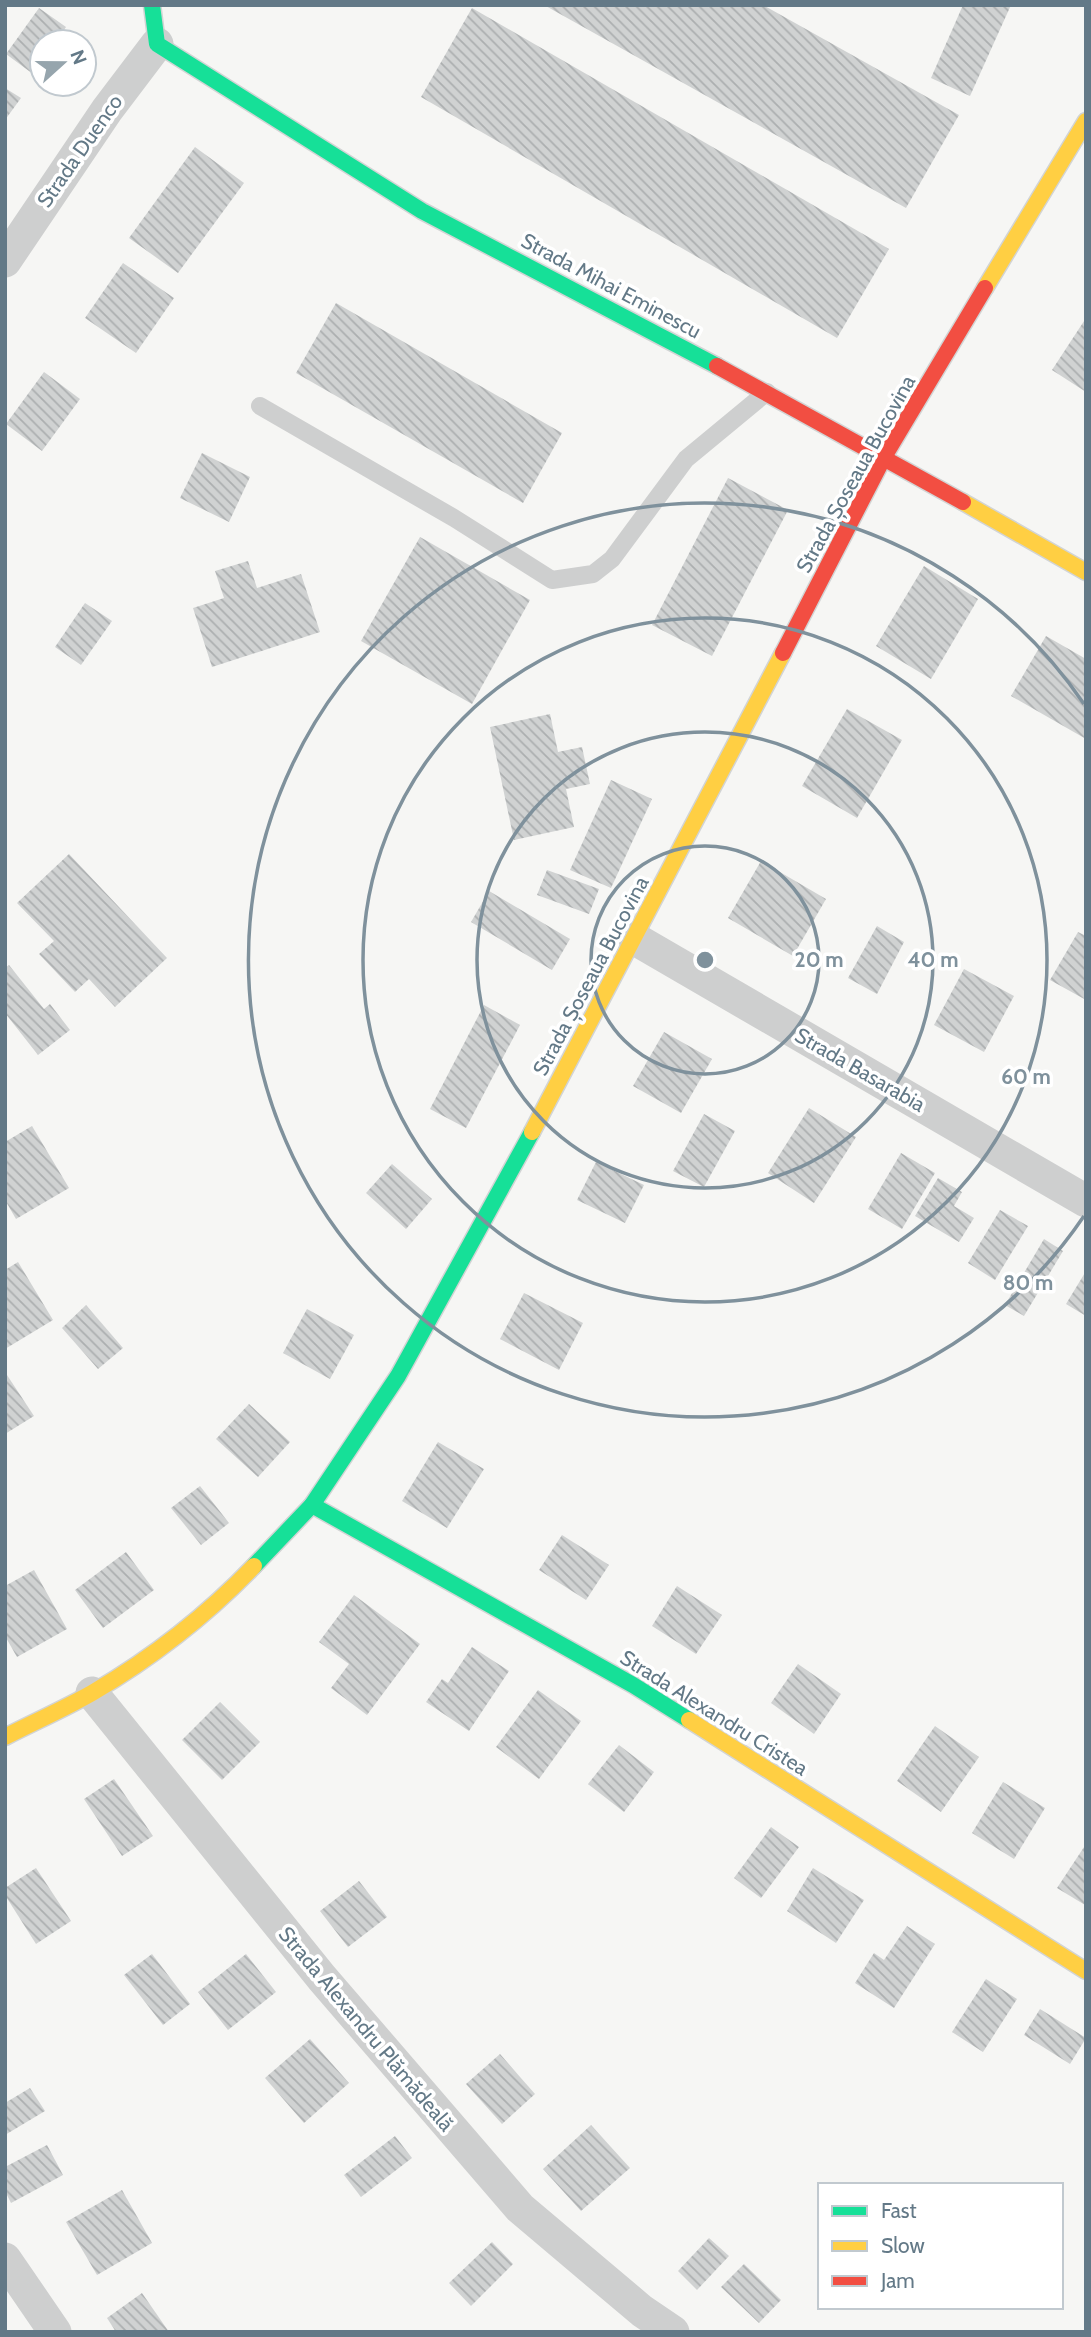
<svg xmlns="http://www.w3.org/2000/svg" width="1091" height="2337" font-family="Cabin,sans-serif">
<style>
.building{fill:url(#building-back-hatch)}
.lines{fill:none;stroke-linecap:round;stroke-linejoin:round}
.fast-casing{stroke:#d2d4d4;stroke-width:19}
.slow-casing{stroke:#d2d4d4;stroke-width:19}
.jam-casing{stroke:#d2d4d4;stroke-width:19}
.lane{stroke:#cecfcf;stroke-width:18}
.street{stroke:#cecfcf;stroke-width:33}
.fast{stroke:#16e098;stroke-width:16}
.slow{stroke:#ffcf43;stroke-width:16}
.jam{stroke:#f24e42;stroke-width:16}
.ring{fill:none;stroke:#7f919c;stroke-width:3.5}
.labels{text-anchor:middle;stroke-width:7;stroke-linejoin:round;paint-order:stroke}
.street-label{font-size:21px;fill:#637987;stroke:#fff}
.centre{fill:#7f919c;stroke:#fff;stroke-width:3.5}
.ring-label{font-size:21px;text-anchor:middle;font-weight:bold;fill:#7f919c;stroke:#fff;stroke-width:7;stroke-linejoin:round;paint-order:stroke}
</style>
<defs>
<pattern id="building-back-hatch" width="6" height="6" patternUnits="userSpaceOnUse" patternTransform="scale(1.75)"><rect width="6" height="6" fill="#d0d2d2"/><path d="M-1 5l2 2M0 0l6 6M5-1l2 2" fill="none" stroke="#acafb0"/></pattern>
</defs>
<rect width="100%" height="100%" fill="#f6f6f4"/>
<g class="building">
<polygon points="544,5 763,5 959,115 906,208"/>
<polygon points="963,5 1011,5 970,96 931,78"/>
<polygon points="39,8 66,27 56,42 42,42 42,61 33,74 6,54"/>
<polygon points="472,8 889,249 837,338 421,97"/>
<polygon points="5,88 21,98 5,120"/>
<polygon points="195,147 244,183 178,273 129,238"/>
<polygon points="123,263 174,298 136,353 85,318"/>
<polygon points="336,303 562,433 523,503 296,373"/>
<polygon points="1086,318 1086,392 1052,370"/>
<polygon points="44,372 80,399 42,451 6,424"/>
<polygon points="202,453 250,477 229,522 180,498"/>
<polygon points="728,478 788,510 712,656 652,625"/>
<polygon points="420,537 530,600 472,704 361,641"/>
<polygon points="248,561 257,588 301,574 320,632 212,667 193,608 224,598 215,571"/>
<polygon points="924,566 978,599 931,679 876,646"/>
<polygon points="85,603 112,621 81,665 55,647"/>
<polygon points="1046,636 1086,659 1086,739 1011,696"/>
<polygon points="847,709 902,740 857,818 802,786"/>
<polygon points="550,714 558,752 582,747 590,784 566,789 574,827 514,840 490,727"/>
<polygon points="611,780 652,799 611,888 570,870"/>
<polygon points="69,854 167,958 115,1007 89,979 75,992 39,954 54,941 17,903"/>
<polygon points="761,861 826,899 793,956 728,918"/>
<polygon points="547,870 599,889 589,914 537,895"/>
<polygon points="489,891 570,939 552,970 471,922"/>
<polygon points="877,926 904,942 877,994 848,978"/>
<polygon points="1078,932 1086,936 1086,1000 1050,980"/>
<polygon points="9,965 44,1009 50,1004 70,1030 38,1055 5,1013 5,968"/>
<polygon points="964,969 1014,996 984,1052 934,1025"/>
<polygon points="484,1005 520,1025 466,1128 430,1109"/>
<polygon points="664,1032 712,1059 681,1113 633,1086"/>
<polygon points="809,1108 856,1137 814,1203 768,1173"/>
<polygon points="704,1114 735,1131 704,1187 673,1171"/>
<polygon points="32,1126 69,1188 16,1219 5,1200 5,1142"/>
<polygon points="901,1153 935,1173 902,1229 868,1209"/>
<polygon points="596,1162 644,1185 625,1223 577,1200"/>
<polygon points="392,1164 432,1199 406,1229 366,1193"/>
<polygon points="938,1178 962,1192 954,1206 974,1218 959,1242 915,1216"/>
<polygon points="1000,1210 1028,1226 995,1280 968,1263"/>
<polygon points="1044,1239 1063,1251 1024,1316 1005,1305"/>
<polygon points="18,1262 53,1320 5,1349 5,1270"/>
<polygon points="1086,1271 1086,1316 1066,1304"/>
<polygon points="524,1293 583,1323 559,1370 500,1339"/>
<polygon points="86,1305 123,1348 98,1369 62,1328"/>
<polygon points="307,1309 354,1335 330,1379 283,1353"/>
<polygon points="5,1372 34,1416 5,1434"/>
<polygon points="249,1404 290,1442 258,1477 216,1439"/>
<polygon points="438,1442 484,1469 447,1528 402,1501"/>
<polygon points="200,1486 229,1523 201,1545 171,1508"/>
<polygon points="562,1535 609,1565 586,1600 539,1570"/>
<polygon points="126,1552 154,1590 103,1628 75,1590"/>
<polygon points="34,1570 67,1629 17,1657 5,1636 5,1586"/>
<polygon points="677,1586 722,1615 696,1654 652,1626"/>
<polygon points="354,1595 420,1644 367,1715 331,1688 349,1664 319,1642"/>
<polygon points="472,1647 509,1671 469,1731 426,1702 442,1679 448,1683"/>
<polygon points="798,1664 841,1694 814,1734 771,1703"/>
<polygon points="538,1690 581,1721 539,1779 496,1747"/>
<polygon points="220,1702 260,1742 222,1780 182,1740"/>
<polygon points="935,1726 979,1757 941,1812 897,1781"/>
<polygon points="619,1745 654,1772 624,1812 588,1784"/>
<polygon points="114,1779 153,1836 122,1856 84,1799"/>
<polygon points="1003,1782 1045,1808 1014,1859 972,1833"/>
<polygon points="771,1827 799,1847 761,1898 734,1878"/>
<polygon points="1086,1844 1086,1903 1085,1905 1057,1888"/>
<polygon points="36,1868 71,1921 36,1944 5,1895 5,1888"/>
<polygon points="813,1868 864,1900 836,1943 787,1911"/>
<polygon points="359,1881 387,1917 348,1947 320,1911"/>
<polygon points="907,1926 935,1944 894,2008 855,1983 874,1953 884,1960"/>
<polygon points="152,1954 190,2004 163,2025 124,1975"/>
<polygon points="246,1954 276,1992 228,2030 198,1992"/>
<polygon points="986,1979 1017,1999 983,2052 952,2032"/>
<polygon points="1040,2009 1086,2038 1070,2064 1024,2035"/>
<polygon points="310,2039 349,2083 304,2123 265,2078"/>
<polygon points="500,2054 535,2094 502,2124 466,2084"/>
<polygon points="30,2088 45,2111 5,2135 5,2103"/>
<polygon points="591,2125 630,2168 581,2211 543,2169"/>
<polygon points="395,2136 412,2158 361,2197 344,2175"/>
<polygon points="47,2145 63,2175 11,2203 5,2191 5,2167"/>
<polygon points="122,2190 152,2243 97,2275 66,2222"/>
<polygon points="709,2238 729,2256 697,2290 678,2271"/>
<polygon points="492,2242 513,2264 471,2306 449,2283"/>
<polygon points="744,2264 781,2300 759,2323 721,2287"/>
<polygon points="142,2293 169,2332 116,2332 107,2318"/>
</g>
<g class="lines">
<g class="fast-casing">
<g id="fast">
<polyline points="152,5 157,44 422,211 717,366"/>
<polyline points="312,1505 633,1685 689,1720"/>
<polyline points="254,1566 312,1505 398,1376 532,1132"/>
</g>
</g>
<g class="slow-casing">
<g id="slow">
<polyline points="985,288 1086,121"/>
<polyline points="963,502 1086,572"/>
<polyline points="532,1132 783,653"/>
<polyline points="689,1720 1086,1971"/>
<path d="M5 1737C34 1722 64 1709 92 1693 150 1659 207 1615 254 1566"/>
</g>
</g>
<g class="jam-casing">
<g id="jam">
<polyline points="717,366 963,502"/>
<polyline points="783,653 884,457 985,288"/>
</g>
</g>
<polyline class="lane" points="260,406 454,518 552,580 593,574 612,559 686,459 767,392"/>
<g class="street">
<polyline points="5,261 107,110 157,44"/>
<polyline points="635,939 1086,1201"/>
<polyline points="92,1693 322,1978 520,2208 642,2311 673,2332"/>
<polyline points="5,2259 55,2332"/>
</g>
<use href="#fast" class="fast"/>
<use href="#slow" class="slow"/>
<use href="#jam" class="jam"/>
</g>
<g class="ring">
<circle cx="705" cy="960" r="114"/>
<circle cx="705" cy="960" r="228"/>
<circle cx="705" cy="960" r="342"/>
<path d="M1084 1216A457 457 0 1 1 1084 704"/>
</g>
<g class="labels">
<g class="street-label">
<text transform="translate(80 151) rotate(-55)" y="7">Strada Duenco</text>
<text transform="translate(611 286) rotate(28)" y="7">Strada Mihai Eminescu</text>
<text transform="translate(856 474) rotate(-61)" y="7">Strada Șoseaua Bucovina</text>
<text transform="translate(591 976) rotate(-62)" y="7">Strada Șoseaua Bucovina</text>
<text transform="translate(860 1070) rotate(30)" y="7">Strada Basarabia</text>
<text transform="translate(714 1713) rotate(32)" y="7">Strada Alexandru Cristea</text>
<text transform="translate(366 2029) rotate(50)" y="7">Strada Alexandru Plămădeală</text>
</g>
</g>
<circle cx="705" cy="960" r="10" class="centre"/>
<g class="ring-label">
<text x="819" y="967">20 m</text>
<text x="933" y="967">40 m</text>
<text x="1026" y="1084">60 m</text>
<text x="1028" y="1290">80 m</text>
</g>
<rect width="1091" height="2337" fill="none" stroke="#637987" stroke-width="14"/>
<rect x="818" y="2183" width="245" height="126" fill="#ffffff" stroke="#c1c9cf" stroke-width="2"/>
<rect x="832" y="2206" width="35" height="10" fill="#16e098" stroke="#c1c9cf" stroke-width="2"/>
<text x="881" y="2218" font-size="21" fill="#637987">Fast</text>
<rect x="832" y="2241" width="35" height="10" fill="#ffcf43" stroke="#c1c9cf" stroke-width="2"/>
<text x="881" y="2253" font-size="21" fill="#637987">Slow</text>
<rect x="832" y="2276" width="35" height="10" fill="#f24e42" stroke="#c1c9cf" stroke-width="2"/>
<text x="881" y="2288" font-size="21" fill="#637987">Jam</text>
<g transform="translate(63 63) rotate(69)"><circle r="33" fill="#ffffff" stroke="#c1c9cf" stroke-width="2"/>
<path d="M0-5L12 26L0 18L-12 26Z" fill="#96a5ad"/>
<text y="-10" font-size="19" font-weight="bold" text-anchor="middle" fill="#637987">N</text>
</g>
</svg>
